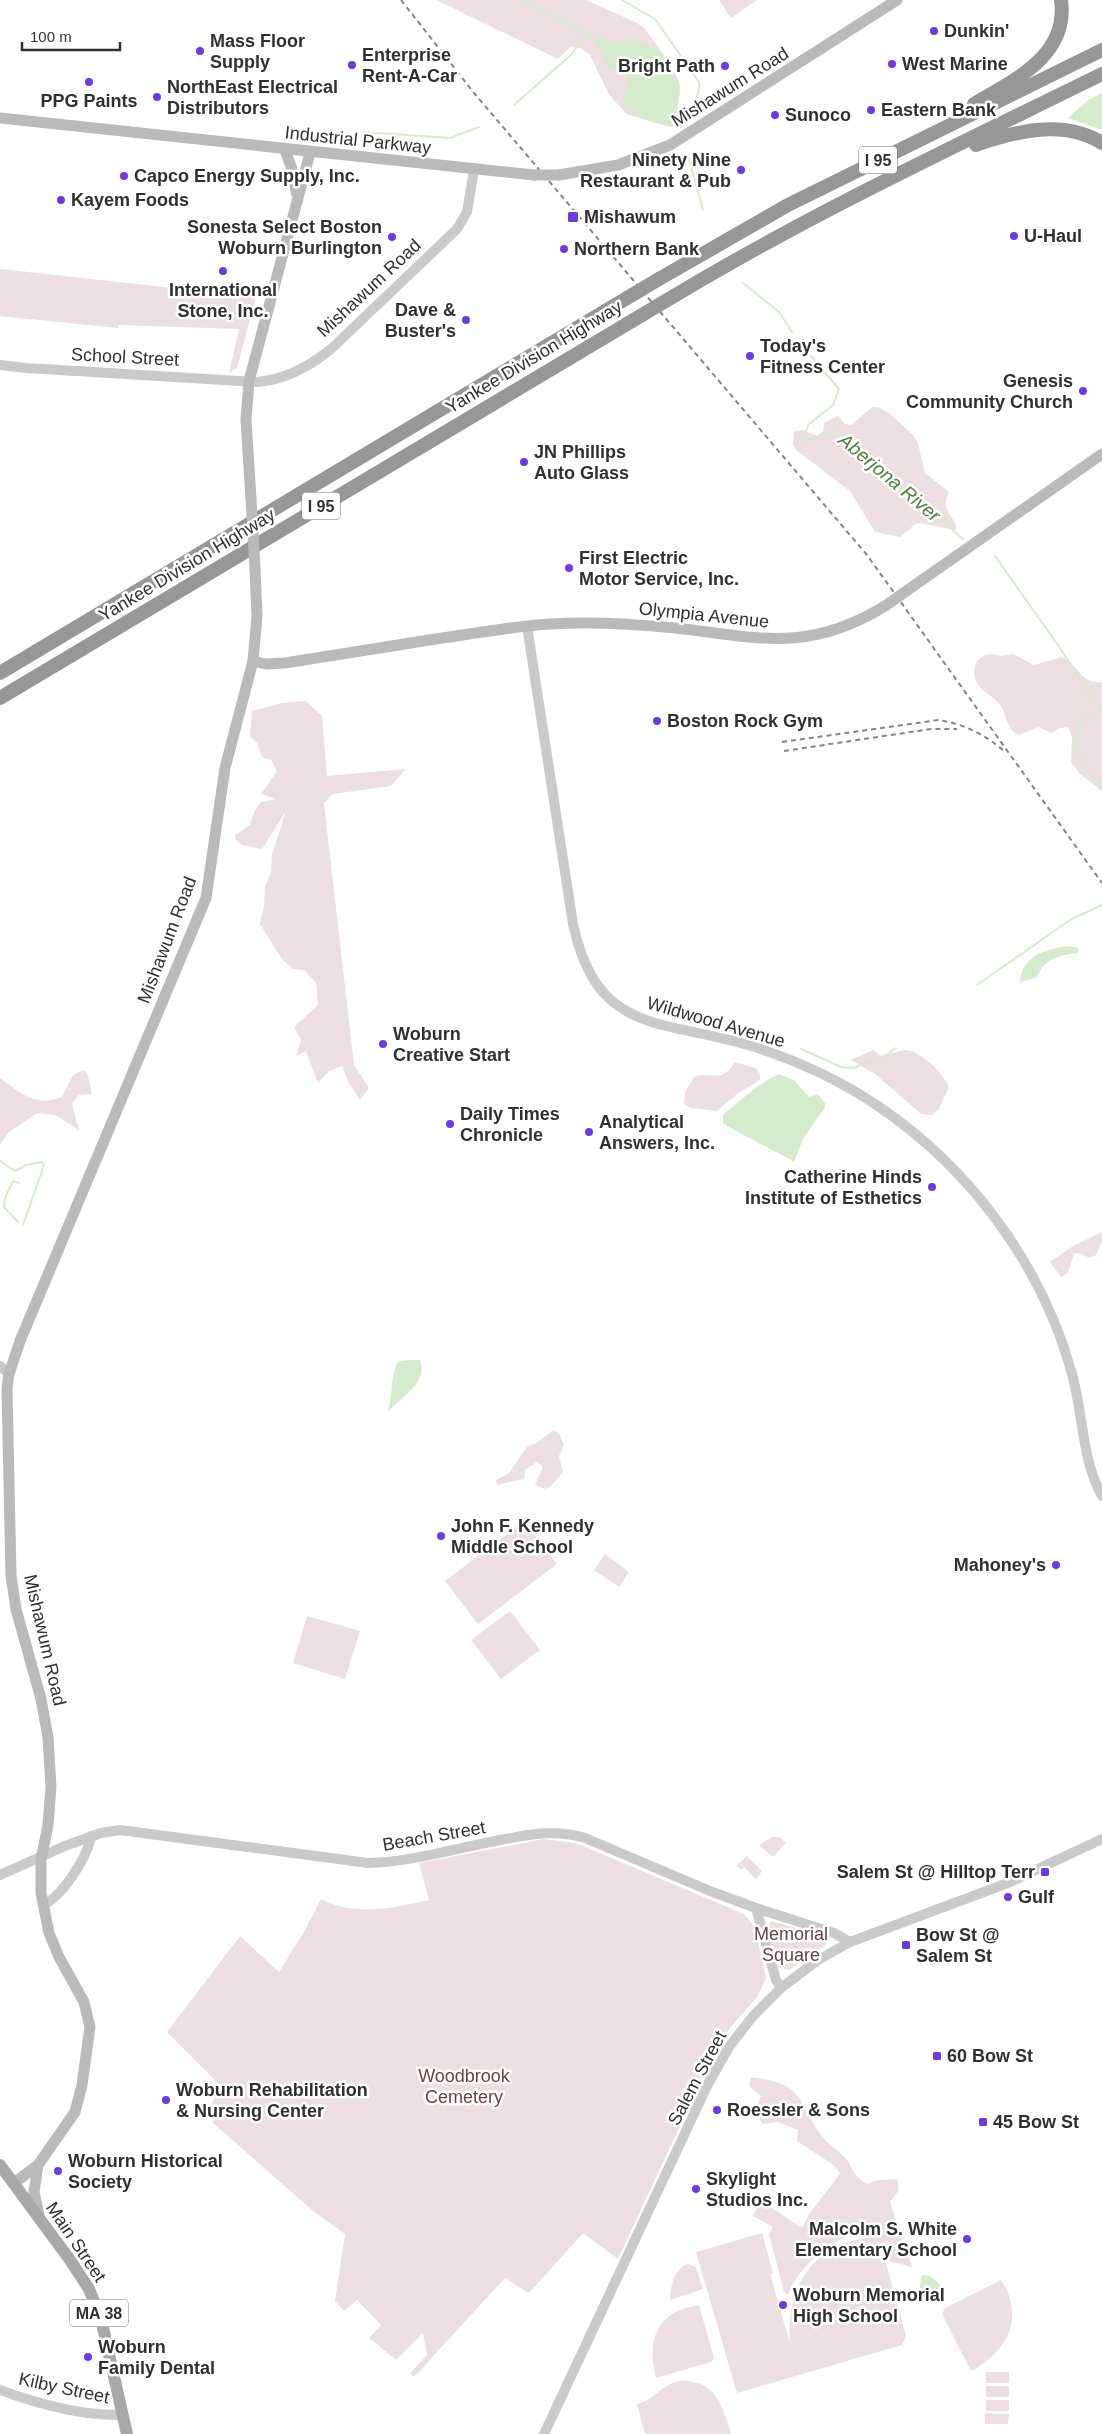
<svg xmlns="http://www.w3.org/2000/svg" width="1102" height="2434" font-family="Helvetica,sans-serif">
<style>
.green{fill:#eddfe1}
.water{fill:#d4eccc}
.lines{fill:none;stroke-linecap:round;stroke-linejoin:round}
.stream{stroke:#d4eccc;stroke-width:2}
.tertiary{stroke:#cacaca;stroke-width:10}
.secondary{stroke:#bababa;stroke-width:11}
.primary{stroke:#a8a8a8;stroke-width:12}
.motorway{stroke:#979797;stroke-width:14}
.rail{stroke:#858585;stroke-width:2;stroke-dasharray:5 4;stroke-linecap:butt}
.secondary-bridge{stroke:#bababa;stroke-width:11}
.motorway-bridge{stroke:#979797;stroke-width:14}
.poi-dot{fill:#6d3adf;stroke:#fff;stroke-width:2}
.labels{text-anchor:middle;stroke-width:5;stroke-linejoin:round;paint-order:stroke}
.shield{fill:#fff;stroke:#6e6e6e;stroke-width:1}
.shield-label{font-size:16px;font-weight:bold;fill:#303030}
.poi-label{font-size:18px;font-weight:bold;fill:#303030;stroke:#fff;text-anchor:start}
.street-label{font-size:18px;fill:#303030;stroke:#fff}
.park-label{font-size:18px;fill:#6b3f43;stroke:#fff}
.water-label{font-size:19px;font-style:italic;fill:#497e39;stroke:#fff}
</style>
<rect width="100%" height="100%" fill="#fff"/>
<g class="green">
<polygon points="436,0 586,0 635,22 643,27 657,45 678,79 680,91 676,125 671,127 626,114 608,93 590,55 580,48 570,47 558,59"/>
<polygon points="719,0 757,0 731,18"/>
<polygon points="0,269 256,297 237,368 229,373 239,329 118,325 118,328 0,316"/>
<path d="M872 407H878L889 413 913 435 918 443 925 473 949 492C940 512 952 512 957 528L955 530 919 523 914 525 900 537 875 532 850 491 796 450 793 444 794 431 803 430 817 436 823 431 824 423 838 416 845 424 851 425Z"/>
<path d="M992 654 1001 656 1013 654 1034 665 1062 657C1079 665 1081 685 1102 682V791L1080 774 1071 762 1072 737 1068 727 1061 728 1051 733 1039 727 1019 735C1006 729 1007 716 1001 706 992 692 966 688 977 661L984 655Z"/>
<polygon points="306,701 322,716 327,776 406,769 391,786 333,794 324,803 354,1065 369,1088 360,1100 349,1083 342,1066 329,1071 318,1083 306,1051 296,1056 301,1040 294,1027 318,1005 316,983 304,970 293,969 282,959 260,924 264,905 265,887 271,872 272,854 286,811 262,849 242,845 235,839 235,835 250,825 254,812 261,802 276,799 261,794 277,771 271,760 262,757 257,743 250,736 252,711 281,703"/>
<path d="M873 1050 881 1056C889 1055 897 1051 905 1050 920 1050 944 1074 949 1087L939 1109 932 1115 921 1114 875 1074 851 1060Z"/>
<path d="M735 1062 756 1068 760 1074V1080L738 1093 717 1111 691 1108 684 1104 685 1092 695 1076C712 1072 722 1084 735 1062Z"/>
<path d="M84 1070 88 1076 92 1094 79 1095 72 1104 79 1130 55 1115 37 1113 9 1132 0 1145V1078C22 1094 34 1107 62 1097L73 1075Z"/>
<polygon points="1102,1232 1102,1241 1096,1255 1090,1258 1078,1253 1074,1254 1068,1273 1061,1277 1050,1262 1073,1246"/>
<polygon points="553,1430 559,1433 564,1445 559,1456 563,1472 552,1485 545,1489 535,1485 543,1467 537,1462 526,1469 524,1479 497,1485 496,1480 509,1473 527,1447 538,1442"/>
<polygon points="524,1521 557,1564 478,1624 445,1581"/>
<polygon points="605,1554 629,1572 619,1587 594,1570"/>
<polygon points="510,1611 540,1650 501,1679 471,1640"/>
<polygon points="307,1616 360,1631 345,1679 293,1663"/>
<polygon points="772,1837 779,1837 786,1843 773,1857 759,1845"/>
<path d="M544 1839 576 1843 744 1914 755 1927 766 1978 758 1996 730 2028 713 2055 618 2259 583 2233 529 2293 505 2278 414 2377 410 2373 427 2355 423 2333 396 2360 369 2338 381 2325 357 2300 344 2311 335 2301 345 2234 313 2211 213 2123V2102L219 2084 167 2032 240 1936 279 1972 305 1930 321 1899C355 1917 393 1908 429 1900L419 1863Z"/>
<polygon points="747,1856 762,1871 756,1879 744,1867 742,1870 736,1866"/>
<polygon points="771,1921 824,1935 826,1945 789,1970 778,1967 767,1927"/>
<path d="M751 2077C807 2084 794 2099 823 2137 829 2146 841 2152 848 2161 855 2173 854 2176 867 2184L878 2180 897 2179 899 2190 890 2202 912 2267 885 2260 906 2336 902 2345 737 2393 696 2252 762 2233 773 2273 770 2274 790 2344C787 2299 801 2260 846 2243 856 2239 867 2238 877 2236 844 2223 798 2266 788 2295L784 2292 769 2234 773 2227 753 2216 760 2200 802 2228 810 2213 840 2174 835 2166 797 2141 798 2130 778 2122 762 2124C757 2113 756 2106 761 2096L749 2086Z"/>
<path d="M688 2264 696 2267 703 2289 670 2300C670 2287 675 2267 688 2264Z"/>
<path d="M1001 2280C1026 2318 1006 2353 971 2371L942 2314 945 2308Z"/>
<path d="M699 2305 714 2358 711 2362 656 2378C646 2339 657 2311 699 2305Z"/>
<rect x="986" y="2372" width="23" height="11"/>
<path d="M682 2381C716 2380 723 2407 731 2434H645L637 2404C657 2399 661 2383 682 2381Z"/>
<rect x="986" y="2386" width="23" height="11"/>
<rect x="986" y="2400" width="23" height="11"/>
<polygon points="985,2413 1009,2414 1008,2424 985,2424"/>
</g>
<g class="water">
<path d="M592 35 615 43 630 40 657 49 663 54 680 86 676 125 671 127C653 122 631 118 622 100L628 82 626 72 613 69 606 63Z"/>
<polygon points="1102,93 1102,130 1068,118 1088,100"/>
<path d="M1067 946 1078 948V953C1057 956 1046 958 1036 978L1020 982C1022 955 1045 950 1067 946Z"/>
<path d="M779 1074 794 1080 809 1097 818 1094 825 1103V1107L803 1139 794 1162C784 1155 726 1127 723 1123V1115C741 1100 758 1084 779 1074Z"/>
<path d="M409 1360H420C429 1382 401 1397 388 1412 393 1395 390 1377 398 1362Z"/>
<path d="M924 2275C934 2276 940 2284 944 2291V2295H930L923 2292 920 2287 921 2277Z"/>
</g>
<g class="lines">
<g class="stream">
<polyline points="520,0 593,36"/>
<path d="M622 0 655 19 699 82C702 93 685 119 678 129L673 123"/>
<polyline points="514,105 572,54 586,33"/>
<polyline points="363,132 450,138 479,127"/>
<polyline points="688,155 703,210"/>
<polyline points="743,283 779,312 792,332"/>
<polyline points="811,356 839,389 833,405 809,424 802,442 833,431 856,446 963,539"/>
<polyline points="995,556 1060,648 1099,709 1079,724 1074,742 1086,771 1102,785"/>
<polyline points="977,985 1070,920 1102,905"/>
<polyline points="801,1049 841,1067 855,1068 864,1062 879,1060 896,1048"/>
<polyline points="0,1161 15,1171 26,1165 42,1162 44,1165 23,1225"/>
<polyline points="18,1222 4,1207 5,1198 13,1181 19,1183"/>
</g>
<g class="tertiary">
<path d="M0 365 27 368 257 382C284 380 310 366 331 349L457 229 467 212 474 170"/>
<path d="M527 626 573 924C597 1035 661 1019 748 1045 794 1059 838 1079 878 1106 971 1169 1042 1265 1072 1374 1083 1413 1082 1461 1102 1496"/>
<polyline points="0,1366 9,1374"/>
<path d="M0 1875 65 1846 101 1833 120 1830 368 1863C409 1862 450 1850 490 1842 522 1836 553 1828 585 1838L710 1891 756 1908 834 1933 850 1942"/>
<path d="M43 1905C62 1897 88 1856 91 1836"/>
<polyline points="756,1908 776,1980 781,1988"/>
<path d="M0 2390C38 2404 82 2416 122 2415"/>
<polyline points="544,2434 707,2086 729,2047 753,2016 781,1988 818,1960 850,1942 1008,1883 1102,1839"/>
</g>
<g class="secondary">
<polyline points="0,118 534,175"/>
<polyline points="285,150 293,172 296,192"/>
<polyline points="559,175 618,165 670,145 897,0"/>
<polyline points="251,499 246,420 249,381 310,153"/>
<polyline points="922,580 1102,454"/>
<path d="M253 661 266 664 285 663C337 655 390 646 442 638 478 633 515 626 551 624 593 621 635 624 676 628 758 638 809 653 885 606"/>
<polyline points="38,2165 34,2192 39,2215"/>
<polyline points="14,2183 38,2165 75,2112 82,2085 90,2027 84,2002 59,1957 49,1933 41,1893 41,1860 48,1825 51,1787 48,1737 41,1699 16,1609 11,1576 7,1389 9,1374 20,1341 206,898 225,768 253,661 257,616 255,569"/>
</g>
<polyline class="primary" points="0,2165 70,2260 89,2289 101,2319 127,2434"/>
<g class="motorway">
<path d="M974 104C1014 80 1069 56 1061 0"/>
<path d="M976 145C1015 131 1064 119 1102 143"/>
<polyline points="659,279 788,205 1102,50"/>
<path d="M674 296C812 213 958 145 1102 74"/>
<polyline points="0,673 627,298"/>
<polyline points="0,698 642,315"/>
</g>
<g class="rail">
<polyline points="401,0 474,93 867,555 1102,883"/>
<path d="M782 742 938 720C962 723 986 735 1004 751"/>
<polyline points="784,751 931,729 957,729"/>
</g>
<g class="secondary-bridge">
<polyline points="534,175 559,175"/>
<polyline points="251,499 255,569"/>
<polyline points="885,606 922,580"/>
</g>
<g class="motorway-bridge">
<polyline points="627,298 659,279"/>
<polyline points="642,315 674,296"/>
</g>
</g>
<g class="poi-dot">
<circle cx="934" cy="31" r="5"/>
<circle cx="200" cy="51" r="5"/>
<circle cx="892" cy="64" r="5"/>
<circle cx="352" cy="65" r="5"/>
<circle cx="725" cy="66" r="5"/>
<circle cx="89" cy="82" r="5"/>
<circle cx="157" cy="97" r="5"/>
<circle cx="871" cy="110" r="5"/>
<circle cx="775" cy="115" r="5"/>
<circle cx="741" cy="170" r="5"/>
<circle cx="124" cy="176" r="5"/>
<circle cx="61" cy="200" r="5"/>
<rect x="567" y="211" width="12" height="12" rx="2.5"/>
<circle cx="1014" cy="236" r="5"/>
<circle cx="392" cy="237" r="5"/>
<circle cx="564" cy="249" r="5"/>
<circle cx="223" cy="271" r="5"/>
<circle cx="466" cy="320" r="5"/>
<circle cx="750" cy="356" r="5"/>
<circle cx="1083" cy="391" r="5"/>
<circle cx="524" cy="462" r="5"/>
<circle cx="569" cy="568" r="5"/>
<circle cx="657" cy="721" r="5"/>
<circle cx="383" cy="1044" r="5"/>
<circle cx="450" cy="1124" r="5"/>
<circle cx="589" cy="1132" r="5"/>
<circle cx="932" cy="1187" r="5"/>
<circle cx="441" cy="1536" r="5"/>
<circle cx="1056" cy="1565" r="5"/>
<rect x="1040" y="1867" width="10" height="10" rx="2.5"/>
<circle cx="1008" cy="1897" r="5"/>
<rect x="901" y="1940" width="10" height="10" rx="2.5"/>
<rect x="932" y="2051" width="10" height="10" rx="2.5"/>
<circle cx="166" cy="2100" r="5"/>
<circle cx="717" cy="2110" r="5"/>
<rect x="978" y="2117" width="10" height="10" rx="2.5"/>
<circle cx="58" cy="2171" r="5"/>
<circle cx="696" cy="2189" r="5"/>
<circle cx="967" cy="2239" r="5"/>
<circle cx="783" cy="2305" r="5"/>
<circle cx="88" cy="2357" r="5"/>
</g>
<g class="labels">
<g class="shield">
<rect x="859" y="146.5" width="38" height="27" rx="4"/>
<rect x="302" y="492.5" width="38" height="27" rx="4"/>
<rect x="70" y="2299.5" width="58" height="27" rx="4"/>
</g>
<g class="shield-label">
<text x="878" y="166">I 95</text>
<text x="321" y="512">I 95</text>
<text x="99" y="2319">MA 38</text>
</g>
<g class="poi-label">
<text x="944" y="37">Dunkin'</text>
<text x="210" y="47">Mass Floor<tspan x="210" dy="21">Supply</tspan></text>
<text x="362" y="61">Enterprise<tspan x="362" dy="21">Rent-A-Car</tspan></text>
<text x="902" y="70">West Marine</text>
<text x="715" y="72" text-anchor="end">Bright Path</text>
<text x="167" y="93">NorthEast Electrical<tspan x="167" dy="21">Distributors</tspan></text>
<text x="89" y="107" text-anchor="middle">PPG Paints</text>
<text x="881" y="116">Eastern Bank</text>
<text x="785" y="121">Sunoco</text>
<text x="731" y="166" text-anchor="end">Ninety Nine<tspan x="731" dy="21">Restaurant &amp; Pub</tspan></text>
<text x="134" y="182">Capco Energy Supply, Inc.</text>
<text x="71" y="206">Kayem Foods</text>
<text x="584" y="223">Mishawum</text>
<text x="382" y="233" text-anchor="end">Sonesta Select Boston<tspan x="382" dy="21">Woburn Burlington</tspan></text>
<text x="1024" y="242">U-Haul</text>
<text x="574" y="255">Northern Bank</text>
<text x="223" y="296" text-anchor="middle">International<tspan x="223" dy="21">Stone, Inc.</tspan></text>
<text x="456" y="316" text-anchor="end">Dave &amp;<tspan x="456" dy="21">Buster's</tspan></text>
<text x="760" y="352">Today's<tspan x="760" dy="21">Fitness Center</tspan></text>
<text x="1073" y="387" text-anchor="end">Genesis<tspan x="1073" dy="21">Community Church</tspan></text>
<text x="534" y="458">JN Phillips<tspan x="534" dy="21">Auto Glass</tspan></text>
<text x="579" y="564">First Electric<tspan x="579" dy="21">Motor Service, Inc.</tspan></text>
<text x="667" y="727">Boston Rock Gym</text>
<text x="393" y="1040">Woburn<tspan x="393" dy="21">Creative Start</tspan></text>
<text x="460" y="1120">Daily Times<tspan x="460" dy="21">Chronicle</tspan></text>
<text x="599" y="1128">Analytical<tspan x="599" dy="21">Answers, Inc.</tspan></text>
<text x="922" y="1183" text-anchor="end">Catherine Hinds<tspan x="922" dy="21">Institute of Esthetics</tspan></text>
<text x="451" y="1532">John F. Kennedy<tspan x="451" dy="21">Middle School</tspan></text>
<text x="1046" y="1571" text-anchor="end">Mahoney's</text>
<text x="1035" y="1878" text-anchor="end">Salem St @ Hilltop Terr</text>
<text x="1018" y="1903">Gulf</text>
<text x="916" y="1941">Bow St @<tspan x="916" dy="21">Salem St</tspan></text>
<text x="947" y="2062">60 Bow St</text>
<text x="176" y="2096">Woburn Rehabilitation<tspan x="176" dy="21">&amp; Nursing Center</tspan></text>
<text x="727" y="2116">Roessler &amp; Sons</text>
<text x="993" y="2128">45 Bow St</text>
<text x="68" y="2167">Woburn Historical<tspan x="68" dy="21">Society</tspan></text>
<text x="706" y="2185">Skylight<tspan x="706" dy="21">Studios Inc.</tspan></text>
<text x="957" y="2235" text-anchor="end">Malcolm S. White<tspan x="957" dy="21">Elementary School</tspan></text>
<text x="793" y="2301">Woburn Memorial<tspan x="793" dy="21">High School</tspan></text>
<text x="98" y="2353">Woburn<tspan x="98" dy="21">Family Dental</tspan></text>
</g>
<g class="street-label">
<text transform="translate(730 87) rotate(-32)" y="6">Mishawum Road</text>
<text transform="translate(358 140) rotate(6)" y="6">Industrial Parkway</text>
<text transform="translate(369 288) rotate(-43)" y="6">Mishawum Road</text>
<text transform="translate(125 357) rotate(3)" y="6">School Street</text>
<text transform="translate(534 357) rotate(-31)" y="6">Yankee Division Highway</text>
<text transform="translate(187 565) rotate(-31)" y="6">Yankee Division Highway</text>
<text transform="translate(704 615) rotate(6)" y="6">Olympia Avenue</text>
<text transform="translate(167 940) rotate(-69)" y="6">Mishawum Road</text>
<text transform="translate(716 1022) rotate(16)" y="6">Wildwood Avenue</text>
<text transform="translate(45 1640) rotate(77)" y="6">Mishawum Road</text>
<text transform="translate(434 1836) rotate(-10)" y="6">Beach Street</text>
<text transform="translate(697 2078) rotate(-62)" y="6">Salem Street</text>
<text transform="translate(76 2242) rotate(56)" y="6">Main Street</text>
<text transform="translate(64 2388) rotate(12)" y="6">Kilby Street</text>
</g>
<g class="park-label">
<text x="791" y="1940">Memorial<tspan x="791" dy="21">Square</tspan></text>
<text x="464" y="2082">Woodbrook<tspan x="464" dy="21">Cemetery</tspan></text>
</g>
<g class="water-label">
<text transform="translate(890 477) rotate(40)" y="7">Aberjona River</text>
</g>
</g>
<path d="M22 42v8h98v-8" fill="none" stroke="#303030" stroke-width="2.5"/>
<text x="30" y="42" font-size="15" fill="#303030" stroke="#ffffff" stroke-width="4" paint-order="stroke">100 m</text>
</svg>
